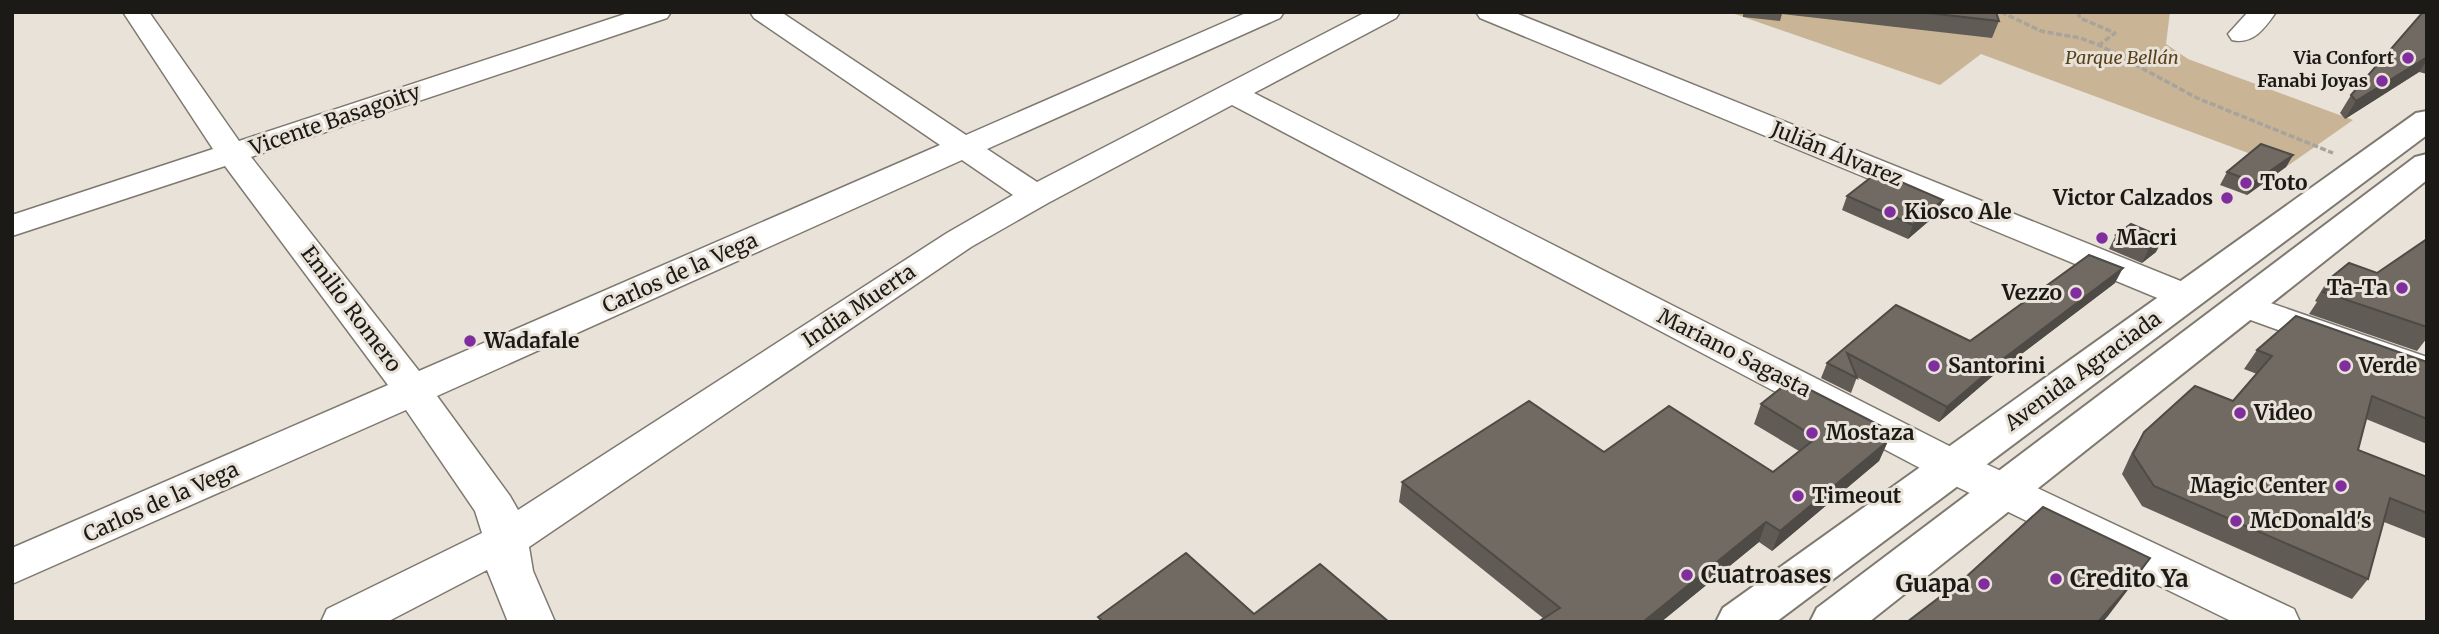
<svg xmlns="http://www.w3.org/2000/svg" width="2439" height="634" font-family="Merriweather,serif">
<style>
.green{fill:#c9b495}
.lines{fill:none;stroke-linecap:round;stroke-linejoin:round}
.street-casing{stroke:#7e786f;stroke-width:3}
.secondary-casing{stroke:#7e786f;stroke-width:4}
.path{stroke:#a8a39b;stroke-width:3.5;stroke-dasharray:6 2.5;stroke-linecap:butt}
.street{fill:#fff;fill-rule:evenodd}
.secondary{fill:#fff;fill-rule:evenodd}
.wall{fill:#605b54}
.shaded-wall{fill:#4e4a45}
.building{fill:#706a62;stroke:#4e4a45;stroke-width:2}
.poi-dot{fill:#802d9d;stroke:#e9e2d9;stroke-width:2.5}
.labels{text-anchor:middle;stroke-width:6;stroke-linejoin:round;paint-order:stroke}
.far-park-label{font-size:18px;font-style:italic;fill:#58411a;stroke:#e9e2d9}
.far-poi-label{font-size:18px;font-weight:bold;fill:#1c1a16;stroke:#e9e2d9;text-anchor:end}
.street-label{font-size:21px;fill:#1c1a16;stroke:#e9e2d9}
.poi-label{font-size:21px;font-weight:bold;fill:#1c1a16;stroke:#e9e2d9;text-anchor:start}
.near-poi-label{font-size:24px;font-weight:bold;fill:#1c1a16;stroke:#e9e2d9;text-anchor:start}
</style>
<rect width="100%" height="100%" fill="#e9e2d9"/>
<polygon class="green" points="1729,12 2170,12 2166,44 2188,59 2353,120 2286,167 1981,54 1940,85"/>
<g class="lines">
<g class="street-casing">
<g id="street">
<path d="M123 12H149L239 141 631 12H671L667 18 251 157 419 371 940 145 754 18 750 12H781L966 135 1248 12H1284L1280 18 987 149 1037 182 1366 12H1400L1396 18 1254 93 1967 455 2294 609 2300 622H2233L1937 477 1232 105 1048 203 971 247 529 547 533 571 555 622H508L487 570 387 622H321L327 609 482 533 475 511 406 410 12 584V548L388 385 225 166 12 236V215L213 149ZM962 160 1013 195 947 233 518 510 510 496 437 396Z"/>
<polygon points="1476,12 1513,12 2198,288 2203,296 2198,304 2185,307 2172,304 1480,18"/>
<path d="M2248 12H2276C2265 28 2253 45 2232 40L2228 34Z"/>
<polygon points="2247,295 2427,357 2427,384 2234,314 2229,306 2234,298"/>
</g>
</g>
<g class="secondary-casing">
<g id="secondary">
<polygon points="2427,111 2427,135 1776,622 1716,622 1723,608 2416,113"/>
<polygon points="2427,154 2427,180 1869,622 1810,622 1817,608 2415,157"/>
</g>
</g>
<g class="path">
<polyline points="2001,12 2041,31 2080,38 2099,45 2197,98 2333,153"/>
<polyline points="2078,12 2080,18 2115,33 2099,45"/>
</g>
<use href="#street" class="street"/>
<use href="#secondary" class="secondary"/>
</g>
<g class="wall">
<polygon points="1743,12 1996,12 1999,21 1992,38 1782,14 1780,21 1743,17"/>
<polygon points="2427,12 2427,74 2419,72 2345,119 2340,113 2351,95"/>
<polygon points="2293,155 2286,167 2247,195 2220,185 2227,172"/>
<polygon points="1847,196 1937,214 1908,239 1842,210"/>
<polygon points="2116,235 2156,252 2142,263 2109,249"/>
<polygon points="2427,239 2427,338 2417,351 2309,314 2317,302 2315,301 2328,280 2377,273"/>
<polygon points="2115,283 1995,374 1939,422 1857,377 1851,393 1821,378 1827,363 1896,305 1970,341"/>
<polygon points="2257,350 2427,362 2427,444 2366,419 2358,450 2427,477 2427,539 2384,522 2368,579 2352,599 2142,506 2122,474 2132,452 2144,432 2233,401 2257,374 2244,369"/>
<polygon points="1761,404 1888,441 1879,461 1772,551 1759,542 1661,622 1538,622 1543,618 1399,502 1402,482 1604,452 1773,472 1799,451 1754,424"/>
</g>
<g class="shaded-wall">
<polygon points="2427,57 2427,60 2419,72 2345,119 2356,101"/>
<polygon points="2293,155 2286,167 2247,195 2254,182"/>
<polygon points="1943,200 1937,214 1908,239 1913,225"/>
<polygon points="2164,238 2156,252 2142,263 2149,249"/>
<polygon points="2123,268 2115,283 1995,374 1939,422 1947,407 2003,359"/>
<polygon points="1888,441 1879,461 1772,551 1780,531"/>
<polygon points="1766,522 1759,542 1661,622 1643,622"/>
<polygon points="2150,558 2137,578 2108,616 2103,622 2098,622"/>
</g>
<g class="building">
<polygon points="1919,12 1996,12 1999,21"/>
<polygon points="2423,12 2427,12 2427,57 2356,101 2351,95"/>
<polygon points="2261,144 2293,155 2254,182 2227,172"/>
<polygon points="1878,172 1943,200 1913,225 1847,196"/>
<polygon points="2131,224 2164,238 2149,249 2116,235"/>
<polygon points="2427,239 2427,327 2323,292 2334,284 2328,280 2349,263 2377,273"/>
<polygon points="2089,255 2123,268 2003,359 1947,407 1847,353 1857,378 1827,363 1896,305 1970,341"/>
<polygon points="2296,316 2427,362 2427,419 2372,396 2358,450 2427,477 2427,513 2390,498 2368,579 2154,486 2133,454 2144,432 2195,386 2233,401 2272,356 2257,350"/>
<polygon points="1791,380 1881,426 1888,441 1780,531 1766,522 1643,622 1538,622 1560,608 1402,482 1529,401 1604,452 1669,406 1773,472 1816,438 1761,404"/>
<polygon points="2043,507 2150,558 2121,596 2098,622 1907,622 1966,577"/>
<polygon points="1186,553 1254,614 1320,564 1389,622 1103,622 1098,617"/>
</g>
<g class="poi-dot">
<circle cx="2408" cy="58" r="7"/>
<circle cx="2382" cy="81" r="7"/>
<circle cx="2246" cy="183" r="7"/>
<circle cx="2227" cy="198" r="7"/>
<circle cx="1890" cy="212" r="7"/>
<circle cx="2102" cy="238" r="7"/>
<circle cx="2402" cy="288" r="7"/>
<circle cx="2076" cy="293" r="7"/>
<circle cx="470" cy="341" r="7"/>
<circle cx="1934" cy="366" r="7"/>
<circle cx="2345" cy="366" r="7"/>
<circle cx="2240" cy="413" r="7"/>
<circle cx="1812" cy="433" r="7"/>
<circle cx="2341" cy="486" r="7"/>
<circle cx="1798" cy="496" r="7"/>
<circle cx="2236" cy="521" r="7"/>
<circle cx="1687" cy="575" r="7"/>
<circle cx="2056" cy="579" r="7"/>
<circle cx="1984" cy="584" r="7"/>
</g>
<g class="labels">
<g class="far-park-label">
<text x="2122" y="64">Parque Bellán</text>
</g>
<g class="far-poi-label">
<text x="2394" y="64">Via Confort</text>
<text x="2368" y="87">Fanabi Joyas</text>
</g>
<g class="street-label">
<text transform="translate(335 120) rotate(-19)" y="7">Vicente Basagoity</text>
<text transform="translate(1837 154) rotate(22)" y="7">Julián Álvarez</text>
<text transform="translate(680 273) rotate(-24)" y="7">Carlos de la Vega</text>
<text transform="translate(859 306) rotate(-34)" y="7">India Muerta</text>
<text transform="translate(351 309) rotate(53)" y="7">Emilio Romero</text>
<text transform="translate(1734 353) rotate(27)" y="7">Mariano Sagasta</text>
<text transform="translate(2083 371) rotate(-36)" y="7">Avenida Agraciada</text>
<text transform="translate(161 502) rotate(-24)" y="7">Carlos de la Vega</text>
</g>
<g class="poi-label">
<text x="2260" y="190">Toto</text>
<text x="2213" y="205" text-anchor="end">Victor Calzados</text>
<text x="1904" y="219">Kiosco Ale</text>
<text x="2116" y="245">Macri</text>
<text x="2388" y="295" text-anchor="end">Ta-Ta</text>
<text x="2062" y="300" text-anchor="end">Vezzo</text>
<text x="484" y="348">Wadafale</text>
<text x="1948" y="373">Santorini</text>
<text x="2359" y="373">Verde</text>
<text x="2254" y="420">Video</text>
<text x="1826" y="440">Mostaza</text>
<text x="2327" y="493" text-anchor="end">Magic Center</text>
<text x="1812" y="503">Timeout</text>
<text x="2250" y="528">McDonald's</text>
</g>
<g class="near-poi-label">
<text x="1701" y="583">Cuatroases</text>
<text x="2070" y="587">Credito Ya</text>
<text x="1970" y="592" text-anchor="end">Guapa</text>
</g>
</g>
<rect width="2439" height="634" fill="none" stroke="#1c1a16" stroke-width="28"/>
</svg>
